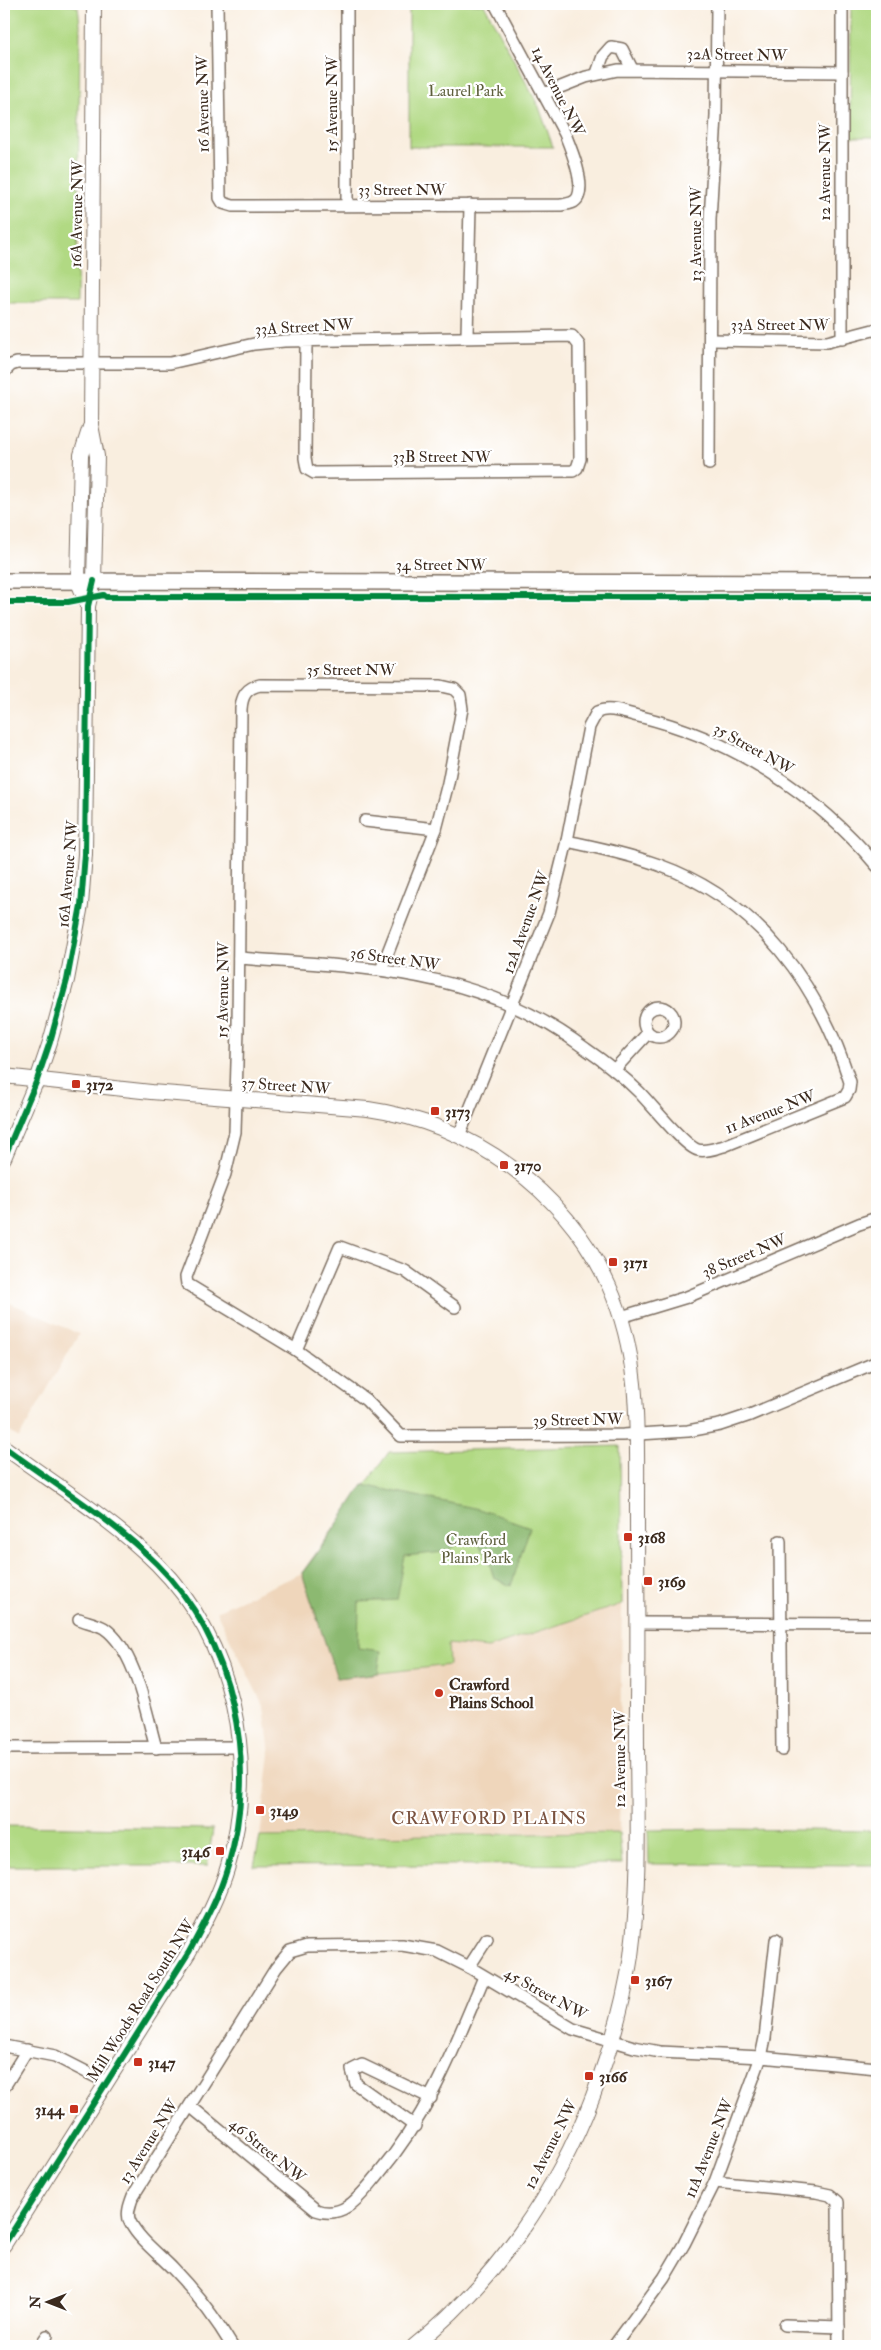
<svg xmlns="http://www.w3.org/2000/svg" width="881" height="2350" font-family="'IM FELL Double Pica',serif">
<style>
.built{fill:#efd6bb}
.green{fill:#b1d983;stroke:#768250}
.forest{fill:#8cb971;stroke:#647248}
.lines{fill:none;stroke-linecap:round;stroke-linejoin:round}
.minor-casing{stroke:#7e6f62;stroke-width:14}
.tertiary-casing{stroke:#7e6f62;stroke-width:16}
.secondary-casing{stroke:#7e6f62;stroke-width:18}
.minor{stroke:#fff;stroke-width:11}
.tertiary{stroke:#fff;stroke-width:14}
.secondary{stroke:#fff;stroke-width:15}
.cycleway-casing{stroke:#fff;stroke-width:9}
.cycleway{stroke:#00873e;stroke-width:6}
.poi-dot{fill:#c8321e;stroke:#fff;stroke-width:2}
.labels{text-anchor:middle;stroke-width:4.5;stroke-linejoin:round;paint-order:stroke}
.street-label{font-size:16px;fill:#3b2a1e;stroke:#fff}
.park-label{font-size:16px;fill:#5e5f3c;stroke:#fff}
.poi-label{font-size:16px;font-weight:bold;fill:#3b2a1e;stroke:#fff;text-anchor:start}
.neighbourhood-label{font-size:18px;letter-spacing:1px;fill:#7a523f;stroke:#fff}
</style>
<rect width="100%" height="100%" fill="#fff"/>
<filter id="ink" filterUnits="userSpaceOnUse"><feTurbulence type="fractalNoise" baseFrequency=".02" numOctaves="2"/><feDisplacementMap in="SourceGraphic" scale="10" xChannelSelector="R" yChannelSelector="G"/><feConvolveMatrix kernelMatrix="1 2 1 2 8 2 1 2 1" color-interpolation-filters="sRGB"/></filter>
<filter id="wash" filterUnits="userSpaceOnUse"><feTurbulence type="fractalNoise" baseFrequency=".0096" numOctaves="4" result="noise"/><feDisplacementMap in="SourceGraphic" scale="20" xChannelSelector="R" yChannelSelector="G"/><feGaussianBlur stdDeviation="1.12" result="paint"/><feColorMatrix in="noise" values="0 0 0 0 0 0 0 0 0 0 0 0 0 0 0 0 0 1.4 0 .05"/><feComposite in="paint" operator="in"/></filter>
<g filter="url(#wash)">
<rect width="100%" height="100%" fill="#f9eedf"/>
<g class="built">
<polygon points="4,1300 79,1334 19,1438 4,1428"/>
<polygon points="302,1573 337,1678 449,1665 448,1644 488,1648 622,1604 619,1833 260,1837 270,1754 264,1707 216,1611"/>
</g>
<g class="green">
<polygon points="4,4 67,4 78,7 80,24 77,303 4,303"/>
<polygon points="409,4 484,4 539,107 553,147 409,147"/>
<polygon points="851,4 877,4 877,137 850,137"/>
<polygon points="620,1446 622,1604 488,1648 448,1644 449,1665 337,1678 302,1573 389,1452"/>
<polygon points="4,1826 213,1829 207,1866 4,1866"/>
<polygon points="729,1829 877,1831 877,1865 649,1864 648,1830"/>
<polygon points="619,1833 622,1864 254,1866 260,1837"/>
</g>
<polygon class="forest" points="363,1485 479,1509 530,1527 511,1586 494,1578 486,1552 471,1536 444,1552 405,1556 397,1600 359,1602 358,1648 381,1651 378,1673 337,1678 302,1573 322,1547"/>
</g>
<g filter="url(#ink)">
<g class="lines">
<g class="minor-casing">
<g id="minor">
<path d="M217 4 220 198 223 203 233 206 561 205C567 204 575 204 578 197 585 182 571 149 565 134L495 4"/>
<polyline points="347,4 347,205"/>
<polyline points="842,4 842,339"/>
<polyline points="597,73 603,56 611,47 622,49 632,69"/>
<polyline points="543,94 586,77 618,70 842,72"/>
<polyline points="467,336 470,205"/>
<polyline points="711,340 827,342 877,329"/>
<polyline points="4,372 11,365 17,363 170,363 254,344 284,341 572,336 579,345 580,459 577,468 573,471 314,473 307,469 305,458 306,341"/>
<polyline points="709,464 710,220 716,116 717,4"/>
<polyline points="365,821 436,829"/>
<path d="M239 958C367 968 478 968 586 1049 605 1062 623 1076 639 1092 651 1104 685 1147 698 1150 707 1152 716 1148 724 1146L845 1097 849 1090 850 1082C819 985 759 901 659 865 629 854 599 848 567 841"/>
<path d="M381 970 436 829 448 783 462 709 460 695 454 689 441 686 260 685C246 688 242 696 241 709L238 1028 235 1132 225 1174 186 1277 187 1284 296 1350 366 1400 401 1436 623 1435 688 1431 720 1425 750 1415 877 1362"/>
<circle cx="659" cy="1022" r="15"/>
<polyline points="614,1070 648,1033"/>
<path d="M459 1136 549 913 567 841 589 727 597 712C609 706 625 713 638 716 731 738 816 793 877 866"/>
<polyline points="621,1317 687,1297 859,1224 877,1218"/>
<polyline points="296,1350 340,1247 405,1271 455,1307"/>
<polyline points="780,1541 782,1750"/>
<path d="M79 1619C87 1622 97 1624 104 1628 136 1650 146 1713 156 1748"/>
<polyline points="638,1623 877,1624"/>
<polyline points="4,1748 240,1747"/>
<polyline points="469,1967 487,1939"/>
<polyline points="4,2046 55,2056 106,2082"/>
<polyline points="4,2087 27,2050"/>
<path d="M190 2106 316 2210C344 2220 360 2196 377 2176 429 2114 453 2051 484 1977"/>
<polyline points="415,2126 356,2084 352,2070 362,2065 431,2098"/>
<polyline points="715,2182 816,2192 830,2195 838,2202 839,2346"/>
<polyline points="785,2325 839,2327"/>
<polyline points="40,2346 47,2336"/>
<path d="M232 2346C216 2319 196 2293 174 2270 160 2255 139 2240 130 2222 126 2214 130 2204 133 2196L276 1968 290 1951 307 1946 402 1945 437 1951 469 1967 573 2029 634 2047 660 2052 761 2057 877 2068"/>
<polyline points="614,2346 664,2278 684,2244 715,2182 761,2057 765,2038 776,1940"/>
</g>
</g>
<g class="tertiary-casing">
<g id="tertiary">
<polyline points="88,606 78,582 81,455 90,427"/>
<path d="M4 1076 151 1092 368 1109C473 1124 565 1190 609 1286 641 1357 637 1431 637 1507 637 1572 638 1637 637 1703 636 1786 642 1874 631 1956 624 2004 610 2051 593 2096 556 2193 495 2281 414 2346"/>
<polyline points="4,1158 37,1080 50,1042 67,980 81,905 85,854 88,606 94,581 97,456 91,425 94,4"/>
<path d="M4 1447C54 1484 113 1520 157 1564 234 1641 259 1763 228 1866 219 1897 204 1924 189 1952L4 2245"/>
</g>
</g>
<g class="secondary-casing">
<polyline id="secondary" points="4,581 877,583"/>
</g>
<use href="#minor" class="minor"/>
<use href="#tertiary" class="tertiary"/>
<use href="#secondary" class="secondary"/>
<g class="cycleway-casing">
<g id="cycleway">
<polyline points="4,602 68,602 104,595 106,597 877,597"/>
<polyline points="4,1158 37,1080 50,1042 67,980 81,905 85,854 88,606 94,581"/>
<path d="M4 1447C54 1484 113 1520 157 1564 234 1641 259 1763 228 1866 219 1897 204 1924 189 1952L4 2245"/>
</g>
</g>
<use href="#cycleway" class="cycleway"/>
</g>
</g>
<g class="poi-dot">
<rect x="71" y="1079" width="10" height="10" rx="2.5"/>
<rect x="430" y="1106" width="10" height="10" rx="2.5"/>
<rect x="499" y="1160" width="10" height="10" rx="2.5"/>
<rect x="608" y="1257" width="10" height="10" rx="2.5"/>
<rect x="623" y="1532" width="10" height="10" rx="2.5"/>
<rect x="643" y="1576" width="10" height="10" rx="2.5"/>
<circle cx="439" cy="1693" r="5"/>
<rect x="255" y="1805" width="10" height="10" rx="2.5"/>
<rect x="215" y="1846" width="10" height="10" rx="2.5"/>
<rect x="630" y="1975" width="10" height="10" rx="2.5"/>
<rect x="133" y="2057" width="10" height="10" rx="2.5"/>
<rect x="584" y="2071" width="10" height="10" rx="2.5"/>
<rect x="69" y="2104" width="10" height="10" rx="2.5"/>
</g>
<g class="labels">
<g class="street-label">
<text transform="translate(737 54) rotate(1)" y="6">32A Street NW</text>
<text transform="translate(559 91) rotate(63)" y="6">14 Avenue NW</text>
<text transform="translate(202 104) rotate(-91)" y="6">16 Avenue NW</text>
<text transform="translate(331 104) rotate(-90)" y="6">15 Avenue NW</text>
<text transform="translate(824 172) rotate(-90)" y="6">12 Avenue NW</text>
<text x="402" y="195">33 Street NW</text>
<text transform="translate(76 214) rotate(-89)" y="6">16A Avenue NW</text>
<text transform="translate(695 234) rotate(-90)" y="6">13 Avenue NW</text>
<text x="780" y="330">33A Street NW</text>
<text transform="translate(304 326) rotate(-3)" y="6">33A Street NW</text>
<text x="442" y="462">33B Street NW</text>
<text x="441" y="570">34 Street NW</text>
<text x="351" y="675">35 Street NW</text>
<text transform="translate(754 748) rotate(29)" y="6">35 Street NW</text>
<text transform="translate(67 874) rotate(-85)" y="6">16A Avenue NW</text>
<text transform="translate(525 922) rotate(-70)" y="6">12A Avenue NW</text>
<text transform="translate(395 958) rotate(8)" y="6">36 Street NW</text>
<text transform="translate(222 990) rotate(-89)" y="6">15 Avenue NW</text>
<text transform="translate(286 1085) rotate(4)" y="6">37 Street NW</text>
<text transform="translate(770 1111) rotate(-21)" y="6">11 Avenue NW</text>
<text transform="translate(744 1255) rotate(-23)" y="6">38 Street NW</text>
<text transform="translate(578 1419) rotate(-1)" y="6">39 Street NW</text>
<text transform="translate(619 1759) rotate(-90)" y="6">12 Avenue NW</text>
<text transform="translate(546 1993) rotate(29)" y="6">45 Street NW</text>
<text transform="translate(140 2000) rotate(-58)" y="6">Mill Woods Road South NW</text>
<text transform="translate(148 2141) rotate(-58)" y="6">13 Avenue NW</text>
<text transform="translate(550 2144) rotate(-63)" y="6">12 Avenue NW</text>
<text transform="translate(708 2148) rotate(-68)" y="6">11A Avenue NW</text>
<text transform="translate(268 2150) rotate(39)" y="6">46 Street NW</text>
</g>
<g class="park-label">
<text x="466" y="96">Laurel Park</text>
<text x="476" y="1545">Crawford<tspan x="476" dy="18">Plains Park</tspan></text>
</g>
<g class="poi-label">
<text x="86" y="1090">3172</text>
<text x="445" y="1117">3173</text>
<text x="514" y="1171">3170</text>
<text x="623" y="1268">3171</text>
<text x="638" y="1543">3168</text>
<text x="658" y="1587">3169</text>
<text x="449" y="1690">Crawford<tspan x="449" dy="18">Plains School</tspan></text>
<text x="270" y="1816">3149</text>
<text x="210" y="1857" text-anchor="end">3146</text>
<text x="645" y="1986">3167</text>
<text x="148" y="2068">3147</text>
<text x="599" y="2082">3166</text>
<text x="64" y="2115" text-anchor="end">3144</text>
</g>
<g class="neighbourhood-label">
<text x="489" y="1824">CRAWFORD PLAINS</text>
</g>
</g>
<rect width="881" height="2350" fill="none" stroke="#fff" stroke-width="20"/>
<g transform="translate(48 2302) rotate(270)" stroke="#ffffff" stroke-width="4" paint-order="stroke">
<path d="M0-4L9 19L0 12L-9 19Z" fill="#3b2a1e"/>
<text y="-8" font-size="14" font-weight="bold" text-anchor="middle" fill="#3b2a1e">N</text>
</g>
</svg>
